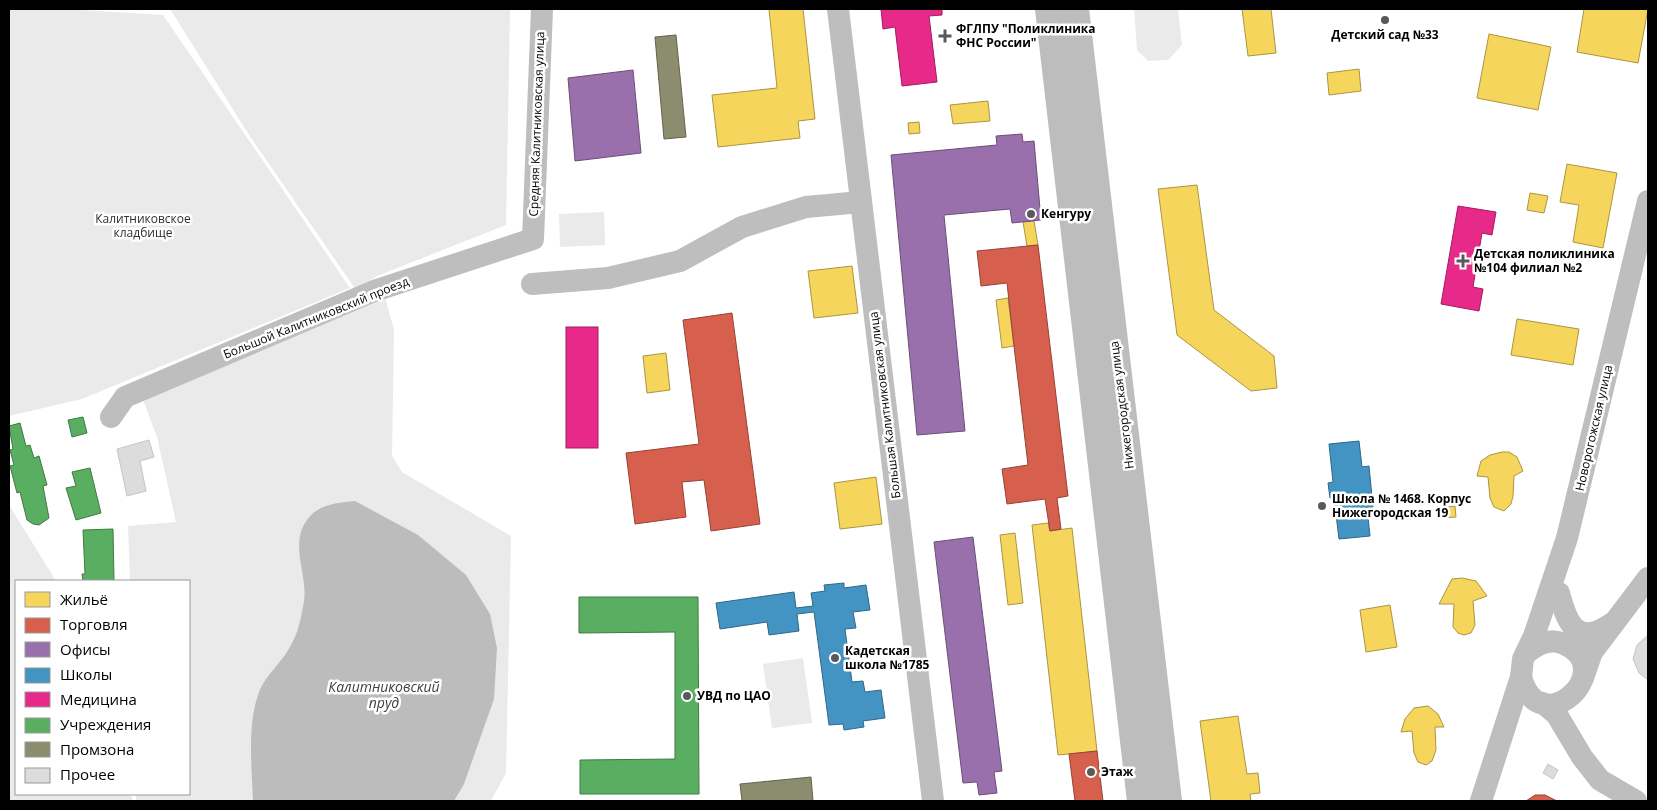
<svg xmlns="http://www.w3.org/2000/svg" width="1657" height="810" font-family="'Open Sans',sans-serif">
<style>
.green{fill:#eaeaea}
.water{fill:#bcbcbc}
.homes{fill:#f6d55c;stroke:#ac9540}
.shops{fill:#d6604d;stroke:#964336}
.offices{fill:#9970ab;stroke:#6b4e78}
.schools{fill:#4393c3;stroke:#2f6788}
.health{fill:#e7298a;stroke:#a21d61}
.public{fill:#5aae61;stroke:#3f7a44}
.industry{fill:#8c8c6e;stroke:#62624d}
.building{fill:#dcdcdc;stroke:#c5c5c5}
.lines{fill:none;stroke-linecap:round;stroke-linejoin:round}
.minor{stroke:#bebebe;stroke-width:22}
.major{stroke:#bdbdbd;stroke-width:28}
.tram{stroke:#bdbdbd;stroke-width:1}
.poi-dot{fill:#595959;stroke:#fff;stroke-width:2}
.labels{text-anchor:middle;stroke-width:5;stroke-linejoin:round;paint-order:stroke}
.poi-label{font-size:12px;font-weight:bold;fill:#000;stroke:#fff;text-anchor:start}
.street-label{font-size:12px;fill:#000;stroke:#fff}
.park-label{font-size:12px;fill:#2f2f2f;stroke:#fff}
.water-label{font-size:14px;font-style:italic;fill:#404040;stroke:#fff}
</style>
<rect width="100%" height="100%" fill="#fff"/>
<g class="green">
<polygon points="9,9 65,9 163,15 350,288 82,399 9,416"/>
<polygon points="170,9 510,9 506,225 377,276 356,290 251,138"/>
<polygon points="1134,9 1178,9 1182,45 1168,60 1148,61 1137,50"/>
<polygon points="604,212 605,245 560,247 559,214"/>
<polygon points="385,297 394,330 392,456 402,472 511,536 506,773 491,801 137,801 135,794 189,794 189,581 130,581 128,526 176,522 157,437 142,397"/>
<polygon points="9,505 56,581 16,581 16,794 131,794 133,801 9,801"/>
<polygon points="803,658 812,723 772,728 763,664"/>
</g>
<path class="water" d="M355 501 418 535 466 575 490 614 497 648 494 699 464 784 454 801H253C252 769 247 727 258 695 264 676 282 663 291 645 299 631 301 617 304 601 308 575 289 544 307 520 318 504 337 503 355 501Z"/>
<g class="homes">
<polygon points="769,9 803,9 815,119 798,121 800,138 718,147 712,95 777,88"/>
<polygon points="1242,9 1271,9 1276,53 1248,56"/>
<polygon points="1584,9 1648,9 1638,63 1577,52"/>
<polygon points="1489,34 1551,47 1538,110 1477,98"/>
<polygon points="1359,69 1361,91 1329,95 1327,73"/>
<polygon points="988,101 990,121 953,124 950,105"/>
<polygon points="919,122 920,133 909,134 908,123"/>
<polygon points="1567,164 1617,173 1603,248 1573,242 1579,205 1560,202"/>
<polygon points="1197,185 1214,310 1274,356 1277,388 1251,391 1177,335 1158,189"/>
<polygon points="1530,193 1548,196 1544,213 1527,210"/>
<polygon points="1034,221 1038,245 1027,246 1023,222"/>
<polygon points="852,266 858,313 814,318 808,271"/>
<polygon points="1008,298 1014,346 1002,348 996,300"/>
<polygon points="1517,319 1579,329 1573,365 1511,355"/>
<polygon points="666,353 670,390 647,393 643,356"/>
<polygon points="1502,452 1509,452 1517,457 1523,471 1514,476 1513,496 1511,504 1504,511 1494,507 1490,498 1488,477 1477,476 1481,461 1490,455"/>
<polygon points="876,477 882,524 840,529 834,483"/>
<polygon points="1455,506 1456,517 1442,518 1441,508"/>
<polygon points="1048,523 1050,531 1072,528 1097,751 1058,755 1032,525"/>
<polygon points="1015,533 1023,603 1008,605 1000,535"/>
<polygon points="1462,578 1476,581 1487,596 1473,601 1475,625 1471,633 1464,635 1458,633 1453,627 1454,604 1439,604 1452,579"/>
<polygon points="1390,605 1397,647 1366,652 1360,610"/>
<polygon points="1428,706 1438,714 1444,727 1435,727 1436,750 1432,761 1426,765 1418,762 1414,753 1412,731 1401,732 1405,719 1414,708"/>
<polygon points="1238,716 1247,774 1258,773 1260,793 1250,794 1251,801 1211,801 1200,721"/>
</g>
<g class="shops">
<polygon points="1038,245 1068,496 1057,498 1061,529 1050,531 1045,499 1007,504 1002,469 1028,465 1014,346 1007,283 981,286 977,251"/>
<polygon points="732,313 760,524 711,531 704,480 682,482 686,517 635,524 626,453 699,444 683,320"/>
<polygon points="1097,751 1103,801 1075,801 1069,754"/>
<polygon points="1535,795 1545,795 1557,801 1526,801"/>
</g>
<g class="offices">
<polygon points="633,70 641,153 575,161 568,78"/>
<polygon points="1022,134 1023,142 1034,141 1041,220 1012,223 1010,209 944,215 965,431 917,435 891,155 997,145 996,136"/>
<polygon points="973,537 1002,771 994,772 997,793 979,795 977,782 963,783 934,542"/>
</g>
<g class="schools">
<polygon points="1359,441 1362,467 1369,466 1373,507 1367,508 1370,536 1339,539 1334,498 1330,498 1328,483 1333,482 1329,444"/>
<polygon points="844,583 844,588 866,585 870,610 853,612 856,628 845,629 852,682 863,681 865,692 881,690 885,718 863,721 864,727 844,730 843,724 829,725 814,612 797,614 799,631 769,635 767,622 720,629 716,603 794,592 796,608 813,606 811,593 825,591 824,585"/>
</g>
<g class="health">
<polygon points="881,9 942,9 942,15 929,16 937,82 902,86 895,27 883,29"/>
<polygon points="1458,206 1496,212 1492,235 1482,233 1473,287 1483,289 1479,311 1441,304"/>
<rect x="566" y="327" width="32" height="121"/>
</g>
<g class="public">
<polygon points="83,417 87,433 72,437 68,420"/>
<polygon points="20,423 26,446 30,445 34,458 39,456 47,485 43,486 49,518 39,525 33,524 27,520 20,492 17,493 10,466 14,465 10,450 13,449 9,426"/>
<polygon points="90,468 101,513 76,520 66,488 76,486 72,472"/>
<polygon points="113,529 114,581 83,581 82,574 85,574 83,530"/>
<polygon points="579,597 698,597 699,794 580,794 580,760 675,759 675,632 579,633"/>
</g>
<g class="industry">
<polygon points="676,35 686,137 664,139 655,37"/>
<polygon points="811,777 813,801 742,801 740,784"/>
</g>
<g class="building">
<polygon points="149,440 154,457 140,461 146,491 127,496 117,449"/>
<polygon points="1648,635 1648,680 1639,673 1633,659 1637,645"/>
<polygon points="1548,764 1558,770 1553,779 1543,773"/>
</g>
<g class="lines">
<g class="minor">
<polyline points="838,9 933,801"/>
<polyline points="532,284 608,278 680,261 742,227 806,207 861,202"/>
<polyline points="111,417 125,397 374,291 533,239 542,9"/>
<path d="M1559 593C1568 627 1578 647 1614 622"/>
<path d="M1521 677C1540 745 1621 669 1564 644 1551 638 1539 643 1528 652"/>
<polyline points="1583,678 1592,652 1648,578"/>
<polyline points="1543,703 1557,715 1582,757 1600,780 1636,801"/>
<polyline points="1481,801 1521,677 1523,659 1534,636 1567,538 1648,201"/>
</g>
<g class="major">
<polyline points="1049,9 1141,801"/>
<polyline points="1075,9 1168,801"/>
</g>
<g class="tram">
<polyline points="833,9 929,801"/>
<polyline points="845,9 940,801"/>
</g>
</g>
<g class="poi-dot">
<circle cx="1385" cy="20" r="5"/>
<path d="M942.5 28.5h5v5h5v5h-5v5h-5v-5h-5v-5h5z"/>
<circle cx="1031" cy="214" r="5"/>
<path d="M1460.5 253.5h5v5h5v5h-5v5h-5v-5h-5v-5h5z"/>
<circle cx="1322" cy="506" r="5"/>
<circle cx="835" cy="658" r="5"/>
<circle cx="687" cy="696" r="5"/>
<circle cx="1091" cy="772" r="5"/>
</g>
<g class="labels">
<g class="poi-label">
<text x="956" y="33">ФГЛПУ "Поликлиника<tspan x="956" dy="14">ФНС России"</tspan></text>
<text x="1385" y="39" text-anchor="middle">Детский сад №33</text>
<text x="1041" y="218">Кенгуру</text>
<text x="1474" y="258">Детская поликлиника<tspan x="1474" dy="14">№104 филиал №2</tspan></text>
<text x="1332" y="503">Школа № 1468. Корпус<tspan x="1332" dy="14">Нижегородская 19</tspan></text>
<text x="845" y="655">Кадетская<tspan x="845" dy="14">школа №1785</tspan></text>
<text x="697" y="700">УВД по ЦАО</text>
<text x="1101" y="776">Этаж</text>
</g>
<g class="street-label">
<text transform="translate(537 124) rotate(-88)" y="4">Средняя Калитниковская улица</text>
<text transform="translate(316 318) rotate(-22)" y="4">Большой Калитниковский проезд</text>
<text transform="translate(885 405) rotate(-97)" y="4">Большая Калитниковская улица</text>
<text transform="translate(1122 405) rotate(-97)" y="4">Нижегородская улица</text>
<text transform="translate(1594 428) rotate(-77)" y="4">Новорогожская улица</text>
</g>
<g class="park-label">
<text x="143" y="223">Калитниковское<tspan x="143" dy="14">кладбище</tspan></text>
</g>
<g class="water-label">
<text x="384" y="692">Калитниковский<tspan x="384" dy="16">пруд</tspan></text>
</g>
</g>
<rect width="1657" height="810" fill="none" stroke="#000000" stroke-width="20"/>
<rect x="15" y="580" width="175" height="215" fill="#ffffff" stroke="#999999"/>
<rect x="25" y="592" width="25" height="15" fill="#f6d55c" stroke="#999999"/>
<text x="60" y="605" font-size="15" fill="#000000">Жильё</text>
<rect x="25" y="618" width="25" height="15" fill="#d6604d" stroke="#999999"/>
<text x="60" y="630" font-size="15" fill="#000000">Торговля</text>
<rect x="25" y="642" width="25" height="15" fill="#9970ab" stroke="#999999"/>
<text x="60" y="655" font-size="15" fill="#000000">Офисы</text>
<rect x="25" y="668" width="25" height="15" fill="#4393c3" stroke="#999999"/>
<text x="60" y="680" font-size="15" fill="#000000">Школы</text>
<rect x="25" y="692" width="25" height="15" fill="#e7298a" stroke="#999999"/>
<text x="60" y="705" font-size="15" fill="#000000">Медицина</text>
<rect x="25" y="718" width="25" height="15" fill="#5aae61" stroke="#999999"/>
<text x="60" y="730" font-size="15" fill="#000000">Учреждения</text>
<rect x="25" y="742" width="25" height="15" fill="#8c8c6e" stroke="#999999"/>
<text x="60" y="755" font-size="15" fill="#000000">Промзона</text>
<rect x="25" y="768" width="25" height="15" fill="#dcdcdc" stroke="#999999"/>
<text x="60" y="780" font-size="15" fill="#000000">Прочее</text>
</svg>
